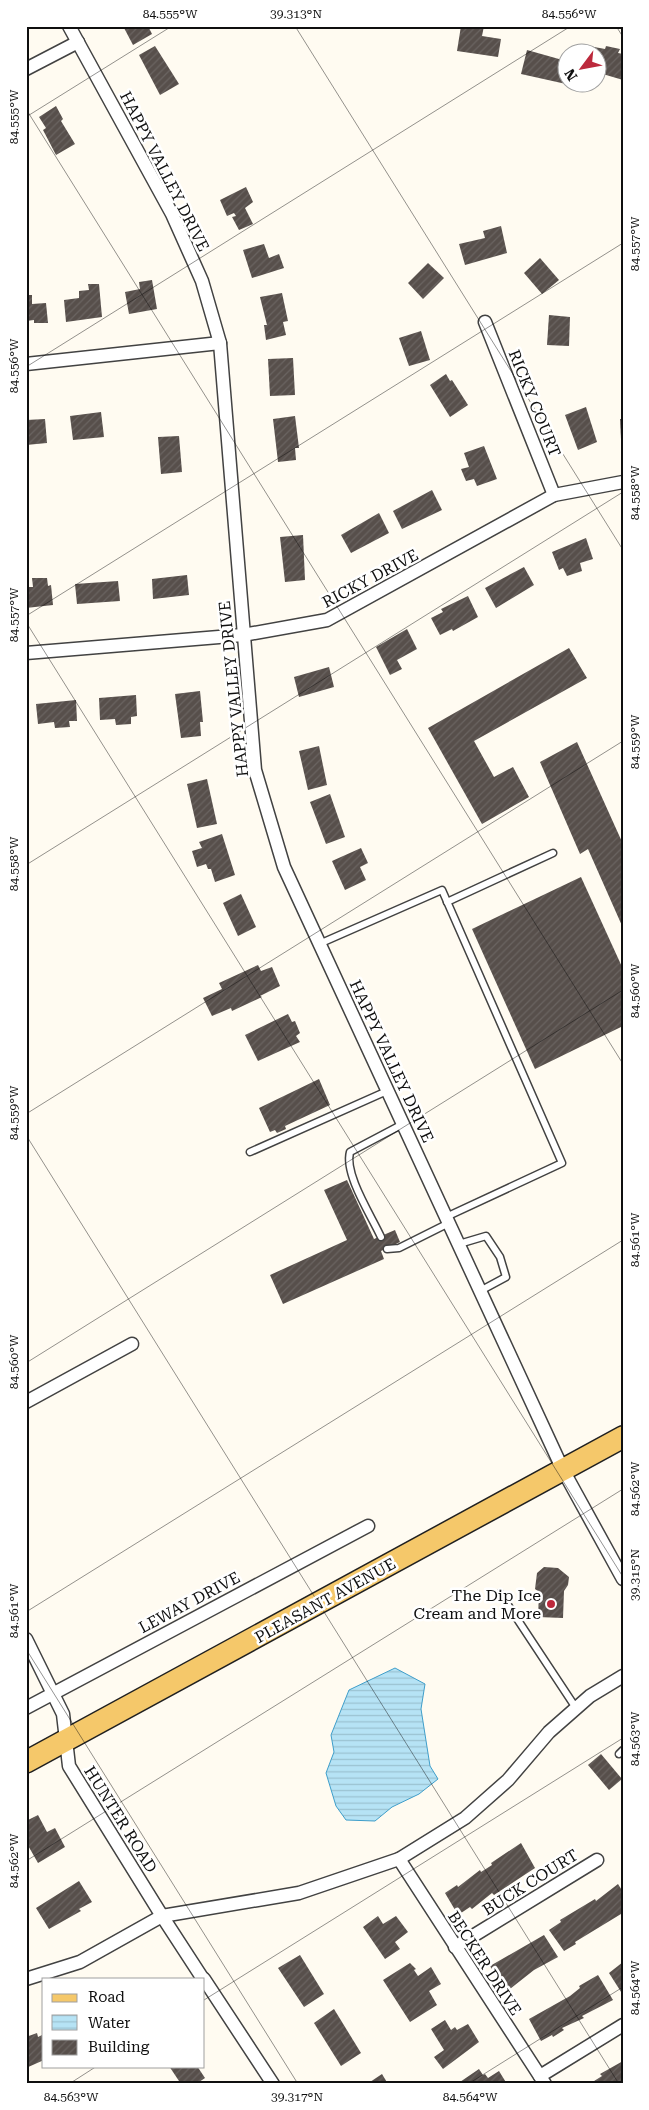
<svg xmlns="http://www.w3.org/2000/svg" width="649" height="2110" font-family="'Roboto Serif',serif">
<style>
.water{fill:url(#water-rules);stroke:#3f9eca}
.building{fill:url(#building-hatch)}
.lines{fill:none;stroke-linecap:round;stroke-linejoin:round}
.lane-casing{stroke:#424242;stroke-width:9}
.street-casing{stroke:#424242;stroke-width:15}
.primary-casing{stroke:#202020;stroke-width:24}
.lane{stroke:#fff;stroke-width:6}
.street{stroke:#fff;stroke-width:12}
.primary{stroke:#f5c86a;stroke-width:21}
.ticks{fill:none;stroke:#0f0f0f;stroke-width:1;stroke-opacity:0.45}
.poi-dot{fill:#bc293c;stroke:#fff;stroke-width:2}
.labels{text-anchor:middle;stroke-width:5;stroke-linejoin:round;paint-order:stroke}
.street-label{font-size:16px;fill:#0f0f0f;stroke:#fff}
.poi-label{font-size:16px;fill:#0f0f0f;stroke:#fff;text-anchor:end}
.neatline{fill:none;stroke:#0f0f0f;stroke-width:2}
.ticks-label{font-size:12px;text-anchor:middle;fill:#0f0f0f}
</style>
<defs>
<pattern id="water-rules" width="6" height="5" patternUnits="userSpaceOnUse" patternTransform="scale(1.25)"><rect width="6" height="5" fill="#b6e3f5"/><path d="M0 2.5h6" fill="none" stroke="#9bc2d1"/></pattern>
<pattern id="building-hatch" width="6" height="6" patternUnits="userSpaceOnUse" patternTransform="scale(1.25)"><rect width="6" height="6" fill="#574f4b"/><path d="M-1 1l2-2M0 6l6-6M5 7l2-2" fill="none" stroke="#6a6461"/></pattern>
</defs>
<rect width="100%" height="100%" fill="#fffbf1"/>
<polygon class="water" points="395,1668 425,1684 421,1709 430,1766 438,1779 419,1794 392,1807 375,1821 346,1820 336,1806 326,1773 334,1752 331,1735 349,1690"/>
<g class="building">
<polygon points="123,26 148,26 152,34 133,45"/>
<polygon points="461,26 484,26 482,36 501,39 498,57 457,51"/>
<polygon points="155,46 179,84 160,95 139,55"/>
<polygon points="589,46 605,49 606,46 620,49 618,53 623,54 623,80 596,72 596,52 588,52"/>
<polygon points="527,50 566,61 566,84 521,74"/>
<polygon points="56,106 63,119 61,121 75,144 56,155 43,130 46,128 39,117"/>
<polygon points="246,187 253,202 245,208 253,224 239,230 232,217 236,216 234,213 227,216 220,200"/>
<polygon points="501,226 507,253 465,265 459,244 485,238 483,231"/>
<polygon points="264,244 269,258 279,254 284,268 252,278 243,250"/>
<polygon points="540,258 559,280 542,294 524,273"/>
<polygon points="428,263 444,278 423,299 408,283"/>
<polygon points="152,280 157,309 129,314 125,292 140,289 139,282"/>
<polygon points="88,284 99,284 102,317 66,322 64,300 79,298 79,291 89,290"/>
<polygon points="282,293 288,321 283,322 286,335 266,340 264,325 267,325 260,297"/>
<polygon points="26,295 32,295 32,304 46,303 48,323 34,323 34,320 26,321"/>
<polygon points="549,315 570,317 569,346 547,345"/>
<polygon points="421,331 430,360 409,366 399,338"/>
<polygon points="293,358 295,395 270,396 268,359"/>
<polygon points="446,374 450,381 452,380 468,405 450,417 430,385"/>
<polygon points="586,407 597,442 578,450 565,415"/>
<polygon points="101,412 104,437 73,440 70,416"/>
<polygon points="295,416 299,448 295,448 296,460 278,462 273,419"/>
<polygon points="45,419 47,443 26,445 26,420"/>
<polygon points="620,419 623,419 623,439 621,439"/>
<polygon points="179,436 182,472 161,474 158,437"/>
<polygon points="484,446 497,479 477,486 474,479 466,481 461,469 469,467 464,453"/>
<polygon points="432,490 442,510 402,529 393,511"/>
<polygon points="379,513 389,533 351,553 341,535"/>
<polygon points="303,535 305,580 285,582 280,537"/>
<polygon points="586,538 593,559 580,563 582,571 567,576 563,568 559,570 552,552"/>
<polygon points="524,567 534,585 496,608 485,588"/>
<polygon points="187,575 189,595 153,599 152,579"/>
<polygon points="32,578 47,578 48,586 51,585 53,605 26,608 26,587 33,587"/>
<polygon points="118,581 120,601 77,604 75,584"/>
<polygon points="468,596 478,617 453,631 452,629 440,635 431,618 443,612 441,609"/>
<polygon points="407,629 417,649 397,660 402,669 390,675 376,647"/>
<polygon points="569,648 587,678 474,741 494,777 513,767 529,797 482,824 428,728"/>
<polygon points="329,667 334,687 299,697 294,677"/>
<polygon points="200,691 203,722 200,722 201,736 181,738 175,694"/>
<polygon points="136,695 137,716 131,717 131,724 116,725 115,719 100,720 99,698"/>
<polygon points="76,700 77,721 69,721 70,727 55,728 54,722 38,724 36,704"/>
<polygon points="577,742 623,844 623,928 588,849 580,854 540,762"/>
<polygon points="319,746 327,785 308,790 299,751"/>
<polygon points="207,779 217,824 197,828 187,784"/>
<polygon points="330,794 345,837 326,844 310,802"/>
<polygon points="222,834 235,875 215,882 211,869 208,869 206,864 197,867 192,851 202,848 199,842"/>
<polygon points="361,848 368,863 360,867 366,880 345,890 332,861"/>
<polygon points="581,877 623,969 623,1026 535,1069 472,929"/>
<polygon points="241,894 256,927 238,936 223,903"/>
<polygon points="258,965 261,971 272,967 280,986 260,996 262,997 232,1011 231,1008 212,1016 203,998 222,989 219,983"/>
<polygon points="288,1014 292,1022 295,1021 300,1033 296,1036 300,1042 258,1061 245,1035"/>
<polygon points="319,1079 330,1105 285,1126 286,1129 277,1133 275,1130 270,1132 259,1108"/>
<polygon points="347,1180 374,1239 395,1230 400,1242 381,1251 384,1259 283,1304 270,1275 347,1240 324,1190"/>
<polygon points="544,1567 558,1568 569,1577 568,1585 564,1591 563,1618 538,1617 539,1592 535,1589 537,1573"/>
<polygon points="601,1754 622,1779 609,1790 588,1765"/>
<polygon points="38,1815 47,1832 55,1828 65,1847 38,1863 26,1842 26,1821"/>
<polygon points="521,1843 535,1868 494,1895 492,1893 472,1909 470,1907 458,1915 445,1893 457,1885 458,1887 480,1870 481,1872 492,1865 491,1863"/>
<polygon points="79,1881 92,1902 79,1909 81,1911 49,1929 36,1908"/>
<polygon points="618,1884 623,1892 621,1914 575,1942 576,1944 564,1951 549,1930 561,1922 560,1920 595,1899 596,1901"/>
<polygon points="378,1916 383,1924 396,1916 408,1932 395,1942 400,1949 385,1959 363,1927"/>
<polygon points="544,1935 558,1957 534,1970 506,1992 490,1966"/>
<polygon points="300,1955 324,1994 304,2007 278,1968"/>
<polygon points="623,1962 623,1995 609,1973"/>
<polygon points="410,1963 416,1969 414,1970 418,1976 431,1967 441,1984 429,1991 437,2005 410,2022 383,1980"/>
<polygon points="598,1975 613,2000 582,2016 584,2018 562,2028 564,2030 553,2037 552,2035 541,2041 529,2019 570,1996 580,1988 579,1986"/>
<polygon points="334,2009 361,2053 341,2066 314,2023"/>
<polygon points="445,2020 451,2030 455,2027 457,2030 468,2024 479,2042 443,2069 434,2057 444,2050 431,2029"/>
<polygon points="37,2033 38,2037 44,2034 44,2060 26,2068 26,2037"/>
<polygon points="623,2061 623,2084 585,2084 590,2081 591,2083 602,2076 600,2074"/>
<polygon points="169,2066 197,2066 205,2078 196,2084 181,2084"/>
<polygon points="479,2069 483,2075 485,2074 488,2078 499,2071 507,2084 457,2084"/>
<polygon points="382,2074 388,2084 367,2084"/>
</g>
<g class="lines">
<g class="lane-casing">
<g id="lane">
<polyline points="447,902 553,853"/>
<polyline points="319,944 442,890 562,1163 446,1217"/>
<polyline points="250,1152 387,1091"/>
<path d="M381 1237C371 1215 344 1174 350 1152L403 1124"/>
<polyline points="459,1244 486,1236 500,1257 506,1277 480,1291"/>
<polyline points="387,1249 399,1248 449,1223"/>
<polyline points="500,1593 576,1708"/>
<polyline points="619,1754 623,1750"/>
</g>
</g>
<g class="street-casing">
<g id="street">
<polyline points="69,26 172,214 202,281 220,343 255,770 284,867 563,1470 623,1579"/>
<polyline points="26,69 78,42"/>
<polyline points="485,322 554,495"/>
<polyline points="26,364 220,343"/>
<polyline points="26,653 243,635 327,620 554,495 623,482"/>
<polyline points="26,1402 132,1344"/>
<polyline points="26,1639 63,1714 69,1766 162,1916 203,1979"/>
<polyline points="26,1708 368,1526"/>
<polyline points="399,1859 545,2084"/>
<polyline points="455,1947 597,1860"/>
<polyline points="26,1979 80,1962 162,1916 299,1893 399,1859 465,1818 508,1780 549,1732 590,1696 623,1676"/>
<polyline points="204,1979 273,2084"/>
<polyline points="540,2076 623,2025"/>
</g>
</g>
<g class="primary-casing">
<polyline id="primary" points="26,1762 623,1437"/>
</g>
<use href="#lane" class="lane"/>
<use href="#street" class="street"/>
<use href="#primary" class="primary"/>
</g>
<path class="ticks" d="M295 26 623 550M616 26 623 37M26 109 623 1064M26 117 172 26M26 367 571 26M26 616 623 243M26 622 623 1577M26 865 623 492M26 1114 623 741M26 1135 619 2084M26 1363 623 990M26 1612 623 1240M26 1649 298 2084M26 1861 623 1489M204 2000 623 1738M69 2084 97 2066M468 2084 623 1987"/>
<circle class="poi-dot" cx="551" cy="1604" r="5"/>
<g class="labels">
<g class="street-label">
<text transform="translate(165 171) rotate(63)" y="6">HAPPY VALLEY DRIVE</text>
<text transform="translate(535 403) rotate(68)" y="6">RICKY COURT</text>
<text transform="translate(370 578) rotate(-28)" y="6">RICKY DRIVE</text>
<text transform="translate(233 689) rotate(-96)" y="6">HAPPY VALLEY DRIVE</text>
<text transform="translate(392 1061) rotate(65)" y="6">HAPPY VALLEY DRIVE</text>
<text transform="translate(325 1600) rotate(-29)" y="6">PLEASANT AVENUE</text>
<text transform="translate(189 1602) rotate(-28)" y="6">LEWAY DRIVE</text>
<text transform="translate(121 1819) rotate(58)" y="6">HUNTER ROAD</text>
<text transform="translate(530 1882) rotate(-32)" y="6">BUCK COURT</text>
<text transform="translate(485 1963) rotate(57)" y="6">BECKER DRIVE</text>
</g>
<g class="poi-label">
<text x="541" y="1601">The Dip Ice<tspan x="541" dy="18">Cream and More</tspan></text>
</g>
</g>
<rect width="649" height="2110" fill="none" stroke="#ffffff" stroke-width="55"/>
<rect x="42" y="1978" width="162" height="90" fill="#ffffff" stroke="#9f9f9f"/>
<rect x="52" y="1994" width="25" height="8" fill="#f5c86a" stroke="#9f9f9f"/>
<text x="88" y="2002" font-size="15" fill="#0f0f0f">Road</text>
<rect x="52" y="2015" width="25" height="15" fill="url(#water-rules)" stroke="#9f9f9f"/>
<text x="88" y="2028" font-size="15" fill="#0f0f0f">Water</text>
<rect x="52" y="2040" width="25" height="15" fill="url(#building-hatch)" stroke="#9f9f9f"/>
<text x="88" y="2052" font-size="15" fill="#0f0f0f">Building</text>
<g transform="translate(582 68) rotate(238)"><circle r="24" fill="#ffffff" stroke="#9f9f9f"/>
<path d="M0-4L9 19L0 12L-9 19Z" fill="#bc293c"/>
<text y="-8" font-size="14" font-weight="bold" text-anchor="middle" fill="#0f0f0f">N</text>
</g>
<rect x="28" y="28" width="594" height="2054" class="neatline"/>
<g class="ticks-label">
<text x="170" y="18">84.555°W</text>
<text x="296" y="18">39.313°N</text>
<text x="569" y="18">84.556°W</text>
<text transform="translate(14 117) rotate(-90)" y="4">84.555°W</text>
<text transform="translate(635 244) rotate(-90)" y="4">84.557°W</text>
<text transform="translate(14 366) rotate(-90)" y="4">84.556°W</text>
<text transform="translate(635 493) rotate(-90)" y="4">84.558°W</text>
<text transform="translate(14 615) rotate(-90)" y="4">84.557°W</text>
<text transform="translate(635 742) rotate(-90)" y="4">84.559°W</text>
<text transform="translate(14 864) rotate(-90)" y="4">84.558°W</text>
<text transform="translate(635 991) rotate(-90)" y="4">84.560°W</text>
<text transform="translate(14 1113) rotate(-90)" y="4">84.559°W</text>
<text transform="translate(635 1240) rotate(-90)" y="4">84.561°W</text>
<text transform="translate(14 1362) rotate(-90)" y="4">84.560°W</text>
<text transform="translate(635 1489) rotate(-90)" y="4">84.562°W</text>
<text transform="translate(635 1575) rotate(-90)" y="4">39.315°N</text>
<text transform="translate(14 1611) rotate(-90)" y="4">84.561°W</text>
<text transform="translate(635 1739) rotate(-90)" y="4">84.563°W</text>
<text transform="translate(14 1861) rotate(-90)" y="4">84.562°W</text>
<text transform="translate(635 1988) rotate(-90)" y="4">84.564°W</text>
<text x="71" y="2101">84.563°W</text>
<text x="297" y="2101">39.317°N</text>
<text x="470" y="2101">84.564°W</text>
</g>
</svg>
